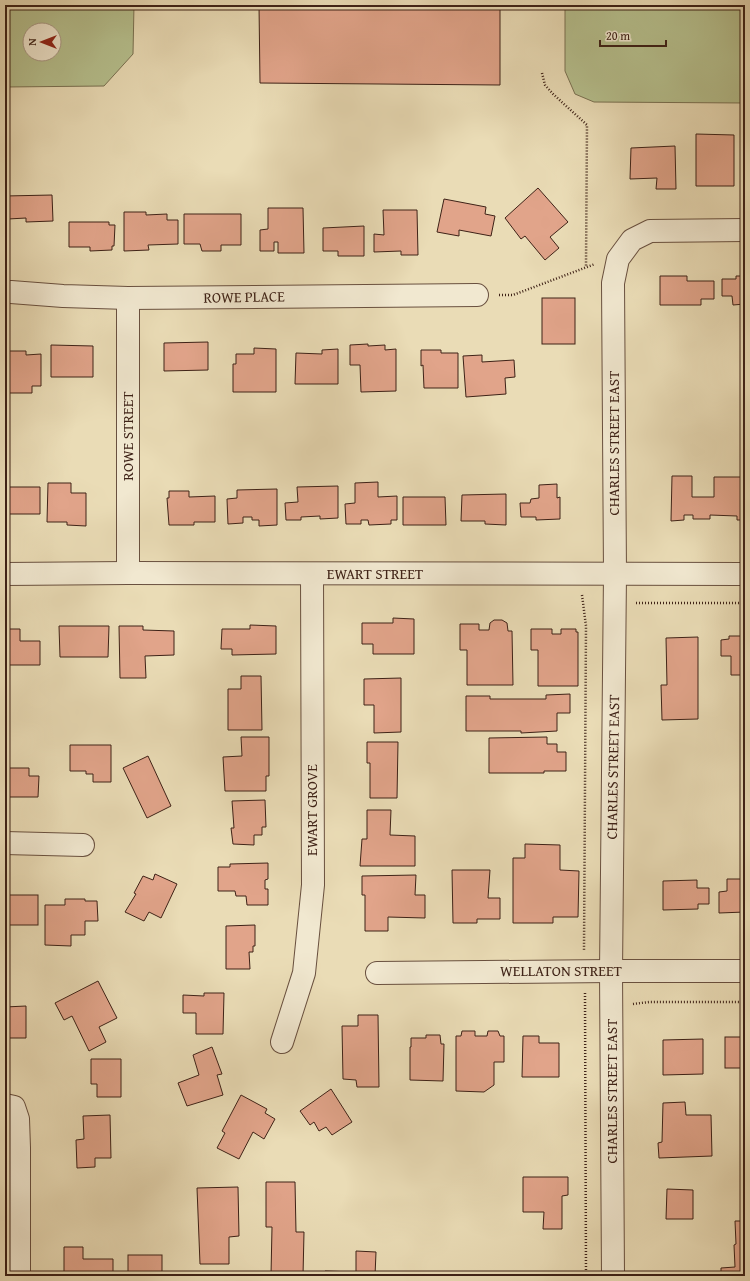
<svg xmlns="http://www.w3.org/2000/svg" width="750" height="1281" font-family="'Gentium Book Plus',serif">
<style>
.green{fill:#b6c08e;stroke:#7a7152;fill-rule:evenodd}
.building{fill:#e1a48a;stroke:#3e2217}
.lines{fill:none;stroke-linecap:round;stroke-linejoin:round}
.minor-casing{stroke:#69503f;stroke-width:24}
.path{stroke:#3e2217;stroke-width:2.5;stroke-dasharray:1 2;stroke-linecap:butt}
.minor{stroke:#f1e8d0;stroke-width:22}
.labels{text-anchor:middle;stroke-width:4;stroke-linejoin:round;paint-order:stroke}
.street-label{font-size:15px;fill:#3e2217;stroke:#f1e8d0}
</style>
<rect width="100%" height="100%" fill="#eadcb6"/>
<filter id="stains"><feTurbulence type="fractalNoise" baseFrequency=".005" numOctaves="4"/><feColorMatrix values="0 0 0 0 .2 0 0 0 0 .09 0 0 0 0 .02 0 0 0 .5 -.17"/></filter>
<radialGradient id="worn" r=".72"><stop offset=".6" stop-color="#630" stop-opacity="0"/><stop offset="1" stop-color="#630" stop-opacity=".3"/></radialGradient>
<g class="green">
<path d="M5 5H134L133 54 104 86 5 87ZM30 30H54V54H30Z"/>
<polygon points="565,5 745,5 745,103 594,102 575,94 565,71"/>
</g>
<g class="building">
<polygon points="259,5 500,5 500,85 260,83"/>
<polygon points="696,134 734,135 734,186 696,186"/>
<rect x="742" y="140" width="3" height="47"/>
<polygon points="675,146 676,189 656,189 657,178 630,179 631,148"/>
<polygon points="538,188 568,222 550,237 559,248 545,260 525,236 521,239 505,218"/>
<polygon points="52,195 53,221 26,222 26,218 8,219 8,214 5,214 5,196"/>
<polygon points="444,199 486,207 485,214 495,216 491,236 459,230 459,236 437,232"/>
<polygon points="268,208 303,208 304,253 278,253 278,242 274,242 274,251 260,251 260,230 268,229"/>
<polygon points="383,210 417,210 418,255 401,255 401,251 374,252 374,234 384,235"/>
<polygon points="124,212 146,212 146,215 167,214 167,220 178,220 178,244 148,245 149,250 124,251"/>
<polygon points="184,214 241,214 241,245 221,245 221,251 202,251 200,244 184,244"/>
<polygon points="69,222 109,222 109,225 115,225 114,246 112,246 112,250 90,251 90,247 69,247"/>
<polygon points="364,226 364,256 338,256 338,251 323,251 323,228"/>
<polygon points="660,276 687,276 687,281 714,281 714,299 701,299 701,305 660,305"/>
<polygon points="736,276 745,276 745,304 733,305 732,296 722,296 722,279 736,279"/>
<rect x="542" y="298" width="33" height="46"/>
<polygon points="208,342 208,370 164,371 164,343"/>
<polygon points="368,344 368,346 385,345 385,350 396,349 396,391 361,392 360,365 350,365 350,345"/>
<polygon points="51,345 93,346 93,377 51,377"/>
<polygon points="254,348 276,349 276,392 233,392 233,364 236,364 236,354 254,354"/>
<polygon points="338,349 338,384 295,384 296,353 322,354 322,350"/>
<polygon points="421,350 441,350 441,353 458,353 458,388 424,388 423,365 421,366"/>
<polygon points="8,351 26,351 26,355 41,354 41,386 32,386 32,393 8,393"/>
<polygon points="482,355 482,362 514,360 515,377 505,378 506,394 466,397 463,356"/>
<polygon points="672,476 692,476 692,497 714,497 714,477 745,477 745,520 737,520 737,516 710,515 710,519 693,519 693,515 684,515 684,520 671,521"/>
<polygon points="378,482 378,497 397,496 397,520 391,520 391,524 369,525 368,520 361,520 361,524 346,524 345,504 355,503 355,483"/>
<polygon points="48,483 71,483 71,493 86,493 86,526 67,525 67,522 47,522"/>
<polygon points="557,484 557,498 560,497 560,519 536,520 536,517 521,517 520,503 530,503 531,499 539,498 539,485"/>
<polygon points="338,486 338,518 320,519 320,516 301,517 301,520 286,520 285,503 298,502 297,487"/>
<polygon points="5,487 40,487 40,514 9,514 8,524 5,524"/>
<polygon points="277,489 277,525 259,526 259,520 252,520 252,517 243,517 243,523 228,524 227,499 237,498 237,490"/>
<polygon points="169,491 189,491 189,497 215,496 215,522 194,522 194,525 169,525 167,498 169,498"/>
<polygon points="506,494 506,525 485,524 485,521 461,521 462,495"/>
<polygon points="403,497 445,497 446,525 403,525"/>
<polygon points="393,618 414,619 414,654 373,654 373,644 362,644 362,623 393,623"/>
<polygon points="494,620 502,620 507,623 508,631 512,631 513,685 467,685 467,650 460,650 460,624 479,624 479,630 489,630 490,623"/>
<polygon points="250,625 276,626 276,654 232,655 232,649 221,649 222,629 250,629"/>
<polygon points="59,626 109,626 108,657 60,657"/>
<polygon points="119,626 143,626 143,630 174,631 174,655 145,656 146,678 120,678"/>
<polygon points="5,629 20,629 20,641 40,641 40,665 5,665"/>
<polygon points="531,629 552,629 552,634 561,634 561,629 576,629 576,632 578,632 578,686 538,686 538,650 531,650"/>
<polygon points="729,636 745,636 745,675 731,675 731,656 721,656 721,640 729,639"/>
<polygon points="698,637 698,719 662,720 661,685 667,685 666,638"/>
<polygon points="241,676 261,676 262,730 228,730 228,689 241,689"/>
<polygon points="401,678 401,732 374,733 374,705 364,705 364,679"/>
<polygon points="570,694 570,713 557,713 557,731 521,733 521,731 466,731 466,696 490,696 490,699 546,699 546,695"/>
<polygon points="241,737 269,737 269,776 266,776 266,791 225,791 223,757 242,756"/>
<polygon points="547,737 547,744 557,744 557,752 566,752 566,771 544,771 544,773 489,773 489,738"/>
<polygon points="367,742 398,742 397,798 370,798 370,763 367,763"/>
<polygon points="70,745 111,745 111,782 93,782 93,774 86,774 86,771 70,771"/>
<polygon points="148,756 171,806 147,818 123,768"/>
<polygon points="5,768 29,768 29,776 39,776 38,797 5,797"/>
<polygon points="265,800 266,827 262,827 262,835 254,835 254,845 233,844 231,828 234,828 232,801"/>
<polygon points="367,810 391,810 390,835 415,836 415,866 360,866 362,839 367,839"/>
<polygon points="525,844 560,845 560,870 579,871 578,917 553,917 553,923 513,923 513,858 525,858"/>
<polygon points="268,863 268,879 265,880 265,889 268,889 268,905 247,905 246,896 236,896 235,891 218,891 218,867 230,867 230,864"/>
<polygon points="452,870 490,870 488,898 500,898 500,919 477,919 477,923 453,923"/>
<polygon points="155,874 177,884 161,918 149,912 144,921 125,912 136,894 134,893 143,876 153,880"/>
<polygon points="416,875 415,895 425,895 425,918 388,917 388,931 365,931 365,895 362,895 362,876"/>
<polygon points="727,879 745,879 745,912 719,913 719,892 727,891"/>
<polygon points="697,880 697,888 709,888 709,904 698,904 698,909 663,910 663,881"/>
<rect x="5" y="895" width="33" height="30"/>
<polygon points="65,899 85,899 85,901 97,901 98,921 85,921 85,935 71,935 71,946 45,945 45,905 65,905"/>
<polygon points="255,925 255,946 253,946 253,952 249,952 250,969 226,969 226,926"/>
<polygon points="98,981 117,1018 99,1027 106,1042 89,1051 72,1016 64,1020 55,1003"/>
<polygon points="204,993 224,993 223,1034 196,1034 196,1013 183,1013 183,995 204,996"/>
<polygon points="26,1006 26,1038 5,1038 5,1007"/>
<polygon points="358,1015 378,1015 379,1087 357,1087 356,1080 343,1079 342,1026 358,1026"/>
<polygon points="462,1031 475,1031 475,1036 487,1036 488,1031 498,1031 500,1036 504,1036 504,1062 494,1062 494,1085 484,1092 456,1091 456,1036 461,1036"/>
<polygon points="426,1035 440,1035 441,1044 444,1044 443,1081 410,1080 410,1047 411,1047 411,1038 426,1038"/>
<polygon points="523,1036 539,1036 539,1043 559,1043 559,1077 522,1077"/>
<rect x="725" y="1037" width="20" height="31"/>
<polygon points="703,1039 703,1074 663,1075 663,1040"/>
<polygon points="212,1047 222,1074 217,1075 223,1095 187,1106 178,1083 199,1075 193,1055"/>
<polygon points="91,1059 121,1059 121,1097 97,1097 97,1084 91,1084"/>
<polygon points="331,1089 352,1122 332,1135 326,1127 319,1131 314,1122 310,1125 300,1111"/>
<polygon points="241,1095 267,1109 265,1113 275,1119 264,1139 253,1132 239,1159 217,1148 225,1133 222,1131"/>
<polygon points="685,1102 686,1115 711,1115 712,1156 659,1158 658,1143 662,1142 663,1103"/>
<polygon points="110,1115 111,1158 95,1158 95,1167 77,1168 76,1140 84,1139 83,1116"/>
<polygon points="523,1177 568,1177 568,1195 562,1196 562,1229 543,1229 544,1212 523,1212"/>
<polygon points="266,1182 295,1182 296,1232 304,1232 303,1276 271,1276 272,1227 266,1227"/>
<polygon points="238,1187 239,1236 229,1237 229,1264 200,1264 197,1188"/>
<polygon points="667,1189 693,1190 693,1219 666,1219"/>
<polygon points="735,1221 745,1221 745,1276 721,1276 721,1268 735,1267 734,1245 736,1244"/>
<polygon points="64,1247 83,1247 83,1259 113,1259 113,1276 64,1276"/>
<polygon points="356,1251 376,1252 375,1276 326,1276 325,1271 356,1272"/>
<rect x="128" y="1255" width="34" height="21"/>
<polygon points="660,1272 711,1273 711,1276 660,1276"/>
</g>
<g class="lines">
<g class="minor-casing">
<g id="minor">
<polyline points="11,292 63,296 128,298 477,295"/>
<polyline points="128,298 128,573"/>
<polyline points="5,574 128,573 745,574"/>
<polyline points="5,843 83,845"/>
<polyline points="377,973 611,971 745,971"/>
<polyline points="282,1042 304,973 313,885 312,574"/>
<polyline points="5,1105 14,1107 18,1119 19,1148 19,1276"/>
<polyline points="613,1276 611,971 615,574 613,283 618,259 632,240 650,231 745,230"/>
</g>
</g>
<g class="path">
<polyline points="542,73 545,85 553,94 587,125 586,266"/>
<polyline points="499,295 513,295 595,264"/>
<polyline points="582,595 586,626 584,950"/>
<polyline points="636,603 745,603"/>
<polyline points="585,993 586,1276"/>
<polyline points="633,1004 649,1002 745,1002"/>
</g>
<use href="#minor" class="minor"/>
</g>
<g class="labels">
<g class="street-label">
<text transform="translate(244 297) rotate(-1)" y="5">ROWE PLACE</text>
<text transform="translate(128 436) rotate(-90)" y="5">ROWE STREET</text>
<text transform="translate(614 443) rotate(-90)" y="5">CHARLES STREET EAST</text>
<text x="375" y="579">EWART STREET</text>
<text transform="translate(613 767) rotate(-89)" y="5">CHARLES STREET EAST</text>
<text transform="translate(312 810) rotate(-90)" y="5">EWART GROVE</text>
<text x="561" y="976">WELLATON STREET</text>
<text transform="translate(612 1091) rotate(-90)" y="5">CHARLES STREET EAST</text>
</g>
</g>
<rect width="750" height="1281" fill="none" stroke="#eadcb6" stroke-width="20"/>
<rect x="6" y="6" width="738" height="1269" fill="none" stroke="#3e2217" stroke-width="2"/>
<rect x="10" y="10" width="730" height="1261" fill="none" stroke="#3e2217"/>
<g transform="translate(42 42) rotate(270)"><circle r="19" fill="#f1e8d0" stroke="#a99986"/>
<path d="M0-3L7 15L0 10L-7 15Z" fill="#8f2418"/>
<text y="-6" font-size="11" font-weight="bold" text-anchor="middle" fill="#3e2217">N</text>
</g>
<path d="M600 40v6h66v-6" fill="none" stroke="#3e2217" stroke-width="2"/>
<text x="606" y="40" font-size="12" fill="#3e2217" stroke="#f1e8d0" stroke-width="3" paint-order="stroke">20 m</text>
<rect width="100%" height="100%" filter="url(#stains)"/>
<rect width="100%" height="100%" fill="url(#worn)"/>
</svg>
